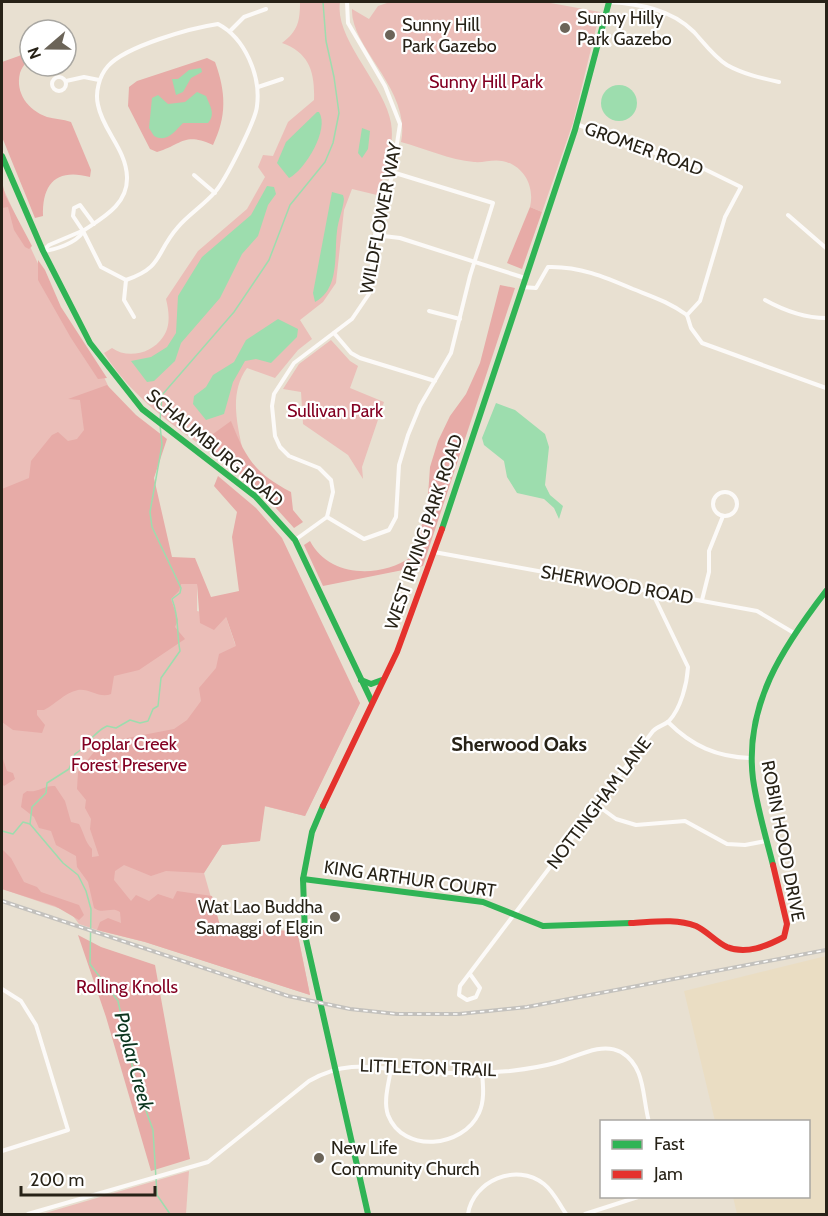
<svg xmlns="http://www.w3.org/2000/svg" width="828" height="1216" font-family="Cabin,sans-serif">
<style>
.built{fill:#eaddc3}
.green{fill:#ebbeb8}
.forest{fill:#e7aba7}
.water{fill:#9dddae}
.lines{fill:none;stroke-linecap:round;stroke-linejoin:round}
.stream{stroke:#9dddae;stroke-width:1.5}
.street{stroke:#fcfaf8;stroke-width:4}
.fast{stroke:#30b455;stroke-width:6}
.jam{stroke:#e5322d;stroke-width:6}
.rail-casing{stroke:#c3c1bd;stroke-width:4}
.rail{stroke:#fff;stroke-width:1.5;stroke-dasharray:4.5;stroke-linecap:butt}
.poi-dot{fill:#6b6458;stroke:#fff;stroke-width:2}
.labels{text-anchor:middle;stroke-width:4.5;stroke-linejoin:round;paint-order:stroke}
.poi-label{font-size:18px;fill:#272217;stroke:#fff;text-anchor:start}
.park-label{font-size:18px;fill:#830022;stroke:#fff}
.street-label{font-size:18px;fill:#272217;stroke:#fff}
.neighbourhood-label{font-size:20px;font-weight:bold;fill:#272217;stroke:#fff}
.water-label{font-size:20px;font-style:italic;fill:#0c351e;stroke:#fff}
</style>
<rect width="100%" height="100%" fill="#e8e0d1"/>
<polygon class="built" points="826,956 826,1214 737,1214 733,1197 808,1196 808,1122 715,1121 684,991"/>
<g class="green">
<path d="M300 2H340C334 39 385 85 391 123 395 147 385 174 377 195L352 189 344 210 336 283 323 302 300 320 312 339 298 350 275 378 247 368C229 393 237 423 243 452L231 422 199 444C162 418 129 392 104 353L112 348C127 359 152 354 163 337 171 326 169 311 166 299L198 251 247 209 265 177 258 167 263 155 273 156 288 122 314 100C315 73 310 53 282 43 298 31 300 21 300 2Z"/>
<path d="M390 2H545L600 12 573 123 542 212 530 207C535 187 524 165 502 161 493 159 483 163 474 162 450 160 424 148 401 142 412 90 350 48 352 9L369 19 378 6Z"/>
<polygon points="2,186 47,283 75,334 103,375 121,413 128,454 180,584 197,584 197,611 226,617 235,644 360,703 305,816 264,806 260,841 222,845 204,873 220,929 297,931 310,995 145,942 97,930 79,924 70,912 2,889"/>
<polygon points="331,340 350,361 358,366 350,388 384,402 362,467 363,479 348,455 303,424 301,392 283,389 299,364"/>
<polygon points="189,1171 186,1214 42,1214"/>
</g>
<g class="forest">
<path d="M30 52C30 60 23 64 20 73 15 93 28 110 47 117 55 119 63 119 71 122L91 170 90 177C57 168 42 183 43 216L35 218 2 137V62Z"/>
<path d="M207 58 215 62C226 92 227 116 213 145 184 132 183 144 157 152L150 149 128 106 129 87 137 81Z"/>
<polygon points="2,181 5,195 32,246 29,249 25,247 14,230 8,207 2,208"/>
<polygon points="530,207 542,212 522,269 507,263"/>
<polygon points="38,260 45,270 61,307 107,378 98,379 71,338 38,280"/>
<path d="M500 285 515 288 423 566 323 586 304 545 310 541C329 578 381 578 411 557L427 510 430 467 438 441 450 416 466 394 480 363Z"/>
<path d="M107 385 136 415 167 439 154 478 172 557 195 558 211 597 239 591 232 537 237 512 214 486 218 476 256 508 282 538 360 703 305 816 265 806 260 841 222 845 204 873 166 871 151 876 124 865 115 871 114 880 131 901 136 895 149 901 158 894 173 899 177 891 212 896 221 929 297 931 310 995 145 942 97 930 100 922 108 918 121 923 120 912C111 906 103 915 94 908L88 882 77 867 76 856 56 845 51 831 39 828 34 817 21 807 23 794 27 791C38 793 44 785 55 786L65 801 71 822 79 824C84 833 85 842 92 849V857L99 856 90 829 91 819 85 808 86 800 77 789 78 772 101 743 174 729 187 720 201 701 199 688 216 668 219 654 236 646 226 617 214 630 200 623 197 584H181L179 591 171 599 178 620 175 627 185 639 139 670 114 676 111 694C100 699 89 688 78 690 64 693 56 704 44 710H37V715L45 725 42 733 13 730 2 722V489L29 478 31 461 52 435 58 432 68 441 77 439 84 430 80 400 68 399Z"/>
<path d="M231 421C246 459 255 473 291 492L293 510 303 522 294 528 256 486 199 444Z"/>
<polygon points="2,756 7,771 13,773 15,779 4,786 2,784"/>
<polygon points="2,849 11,858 24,882 37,887 41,892 79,905 84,915 79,920 55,906 2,889"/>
<polygon points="78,935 101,947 155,965 190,1159 151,1171 106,1017"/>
</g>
<g class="water">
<polygon points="201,68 202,72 191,78 183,92 176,95 172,79 178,79 189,70"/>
<circle cx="619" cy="103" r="18"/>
<path d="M197 92 206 96C210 106 216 114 208 123H183C174 132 167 143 154 136L149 128 152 98 158 95 168 104 185 102Z"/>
<path d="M317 112H319C330 129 305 170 289 178L277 163 286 142Z"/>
<polygon points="362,128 370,131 368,149 362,158 358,153"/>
<polygon points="267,186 274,187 276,194 268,205 258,236 242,254 220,298 181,343 175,361 154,381 147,382 131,361 151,357 167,347 176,333 178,296 202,257 251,215"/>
<path d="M332 192 343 195 344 199C343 210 338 220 337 231 334 254 340 289 315 302L313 293Z"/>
<polygon points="278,319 298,329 297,337 271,363 256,359 245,361 233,382 224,414 206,420 193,404 194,396 206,387 213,375 234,362 246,340"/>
<polygon points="496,403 515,410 545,434 549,447 545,485 550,495 563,506 559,519 554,508 544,499 517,493 507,477 504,461 484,445 482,438"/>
</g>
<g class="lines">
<g class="stream">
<polyline points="160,420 162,395 234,312 269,260 290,205 325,162 333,143 339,113 334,77 326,41 323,2"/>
<path d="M30 824 32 807 46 793 47 783 69 769 75 754C88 746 92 733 107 726L116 728 130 720 140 723 148 721 153 709 158 706 161 678 180 651C176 630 180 620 172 599L180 593 181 588 152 527 150 512 162 445 160 425"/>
<polyline points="2,831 13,834 23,822 30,824 63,863 78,875 86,891 91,909 90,964 118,1001 136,1083 153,1130 157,1195 170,1214"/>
</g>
<g class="street">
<path d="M609 2C640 4 671 9 694 32 704 43 714 57 727 65 743 74 761 78 779 82"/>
<path d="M218 24C245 38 261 76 257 106 256 120 225 181 215 192 204 205 189 214 178 227 155 253 164 267 126 280L101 267 83 231C102 218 128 205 127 177 126 149 103 131 98 105 95 93 99 76 108 66 126 46 191 28 218 24Z"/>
<polyline points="231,30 244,17 266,9"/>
<circle cx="59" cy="84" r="7"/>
<polyline points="66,81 84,77 99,80"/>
<polyline points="258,87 282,79"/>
<polyline points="576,124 658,154 694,164 741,187 725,217 700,301 687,315"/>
<polyline points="194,175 215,193"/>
<polyline points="788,215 826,248"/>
<polyline points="83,231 73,216 74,208 80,205 94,224"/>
<polyline points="375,235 400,238 525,278"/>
<polyline points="44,250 49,245 82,231"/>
<path d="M43 251C55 250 76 243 83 232"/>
<polyline points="126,280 124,300 134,317"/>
<path d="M522 287 536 288 548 267C579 266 605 277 633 289 653 297 669 302 687 315"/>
<path d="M765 300C785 311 804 318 826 318"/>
<polyline points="429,311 460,319"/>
<polyline points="687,315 691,328 702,343 826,388"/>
<polyline points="334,333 351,353 360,358 435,381"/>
<circle cx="725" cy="504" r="12"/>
<polyline points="327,517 364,539 389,530 396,517 399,465 408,435 420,406 451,353 470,276 493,203 392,172"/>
<polyline points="295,540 327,517 333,492 331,480 319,468 289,456 280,447 275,436 272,406 274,394 294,363 352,319 369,294 375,235 392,176 400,124 385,86 348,23 347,2"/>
<polyline points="434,552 757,611 794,633"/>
<polyline points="702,600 709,572 709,551 723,516"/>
<path d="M668 722C692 746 717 757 750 758"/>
<polyline points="597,805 616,819 636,825 685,821 727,844 745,845 766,841"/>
<path d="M470 974 480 988 476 997 467 1000 459 995 460 986 653 731C658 726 665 725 669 721 681 708 687 684 688 667L652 592"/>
<polyline points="2,989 21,1001 36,1025 68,1130 2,1151"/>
<path d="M391 1068C389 1083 383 1101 388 1115 403 1154 463 1148 479 1113 485 1100 483 1085 482 1072"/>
<path d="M28 1214 208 1162 309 1081C348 1059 372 1068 415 1072 446 1074 479 1073 510 1071 526 1069 541 1067 555 1063 575 1058 600 1041 621 1052 646 1067 642 1097 649 1122"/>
<path d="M468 1214C473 1181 516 1162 544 1184 554 1192 559 1204 566 1214"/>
<polyline points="585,1214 641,1196"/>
</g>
<g class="fast">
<polyline points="2,156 43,251 90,343 142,409 255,496 295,540 372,702"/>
<polyline points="442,529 575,130 609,2"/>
<polyline points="361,680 371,684 382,680"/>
<polyline points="323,806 312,832 303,879 305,935 368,1214"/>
<path d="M773 865C766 837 757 808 753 779 744 705 783 647 826 591"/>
<polyline points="303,879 483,902 543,926 631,923"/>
</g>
<g class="jam">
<polyline points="323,806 397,652 442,529"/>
<path d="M631 923C652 922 676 918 696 926 707 931 716 942 727 947 746 955 767 946 784 937L787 924 773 865"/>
</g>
<g class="rail-casing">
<polyline id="rail" points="2,901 288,996 350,1009 397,1014 459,1014 527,1007 826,950"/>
</g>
<use href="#rail" class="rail"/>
</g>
<g class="poi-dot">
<circle cx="565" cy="28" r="6"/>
<circle cx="390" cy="35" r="6"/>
<circle cx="335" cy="917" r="6"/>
<circle cx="319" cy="1158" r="6"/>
</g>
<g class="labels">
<g class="poi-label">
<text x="577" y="24">Sunny Hilly<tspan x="577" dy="21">Park Gazebo</tspan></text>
<text x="402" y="31">Sunny Hill<tspan x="402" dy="21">Park Gazebo</tspan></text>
<text x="323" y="913" text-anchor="end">Wat Lao Buddha<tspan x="323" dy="21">Samaggi of Elgin</tspan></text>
<text x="331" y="1154">New Life<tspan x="331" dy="21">Community Church</tspan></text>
</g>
<g class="park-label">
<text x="486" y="88">Sunny Hill Park</text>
<text x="335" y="417">Sullivan Park</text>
<text x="129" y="750">Poplar Creek<tspan x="129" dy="21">Forest Preserve</tspan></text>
<text x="127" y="993">Rolling Knolls</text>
</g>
<g class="street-label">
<text transform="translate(644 149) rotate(20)" y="6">GROMER ROAD</text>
<text transform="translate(381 218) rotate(-79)" y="6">WILDFLOWER WAY</text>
<text transform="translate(215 448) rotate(40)" y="6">SCHAUMBURG ROAD</text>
<text transform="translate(424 532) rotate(-71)" y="6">WEST IRVING PARK ROAD</text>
<text transform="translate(617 585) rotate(10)" y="6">SHERWOOD ROAD</text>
<text transform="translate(599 803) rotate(-53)" y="6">NOTTINGHAM LANE</text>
<text transform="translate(783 841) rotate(79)" y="6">ROBIN HOOD DRIVE</text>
<text transform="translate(410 879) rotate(8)" y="6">KING ARTHUR COURT</text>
<text transform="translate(428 1068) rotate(2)" y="6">LITTLETON TRAIL</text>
</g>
<g class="neighbourhood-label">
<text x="519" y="751">Sherwood Oaks</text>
</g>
<g class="water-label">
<text transform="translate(134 1061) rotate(75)" y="7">Poplar Creek</text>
</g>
</g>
<rect width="828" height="1216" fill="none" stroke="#272217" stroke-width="6"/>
<rect x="600" y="1120" width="210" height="78" fill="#ffffff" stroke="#a9a7a2" stroke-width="1.5"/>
<rect x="612" y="1140" width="30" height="9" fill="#30b455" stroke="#a9a7a2" stroke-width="1.5"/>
<text x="654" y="1150" font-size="18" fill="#272217">Fast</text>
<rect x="612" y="1170" width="30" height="9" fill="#e5322d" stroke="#a9a7a2" stroke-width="1.5"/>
<text x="654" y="1180" font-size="18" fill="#272217">Jam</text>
<g transform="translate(48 48) rotate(250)"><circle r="28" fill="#ffffff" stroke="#a9a7a2" stroke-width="1.5"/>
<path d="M0-4.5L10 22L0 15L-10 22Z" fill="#6b6458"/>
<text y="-9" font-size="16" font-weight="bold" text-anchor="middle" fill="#272217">N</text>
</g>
<path d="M21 1186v9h134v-9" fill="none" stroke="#272217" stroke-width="3"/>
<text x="30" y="1186" font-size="18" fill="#272217" stroke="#ffffff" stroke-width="4.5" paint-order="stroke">200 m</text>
</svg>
